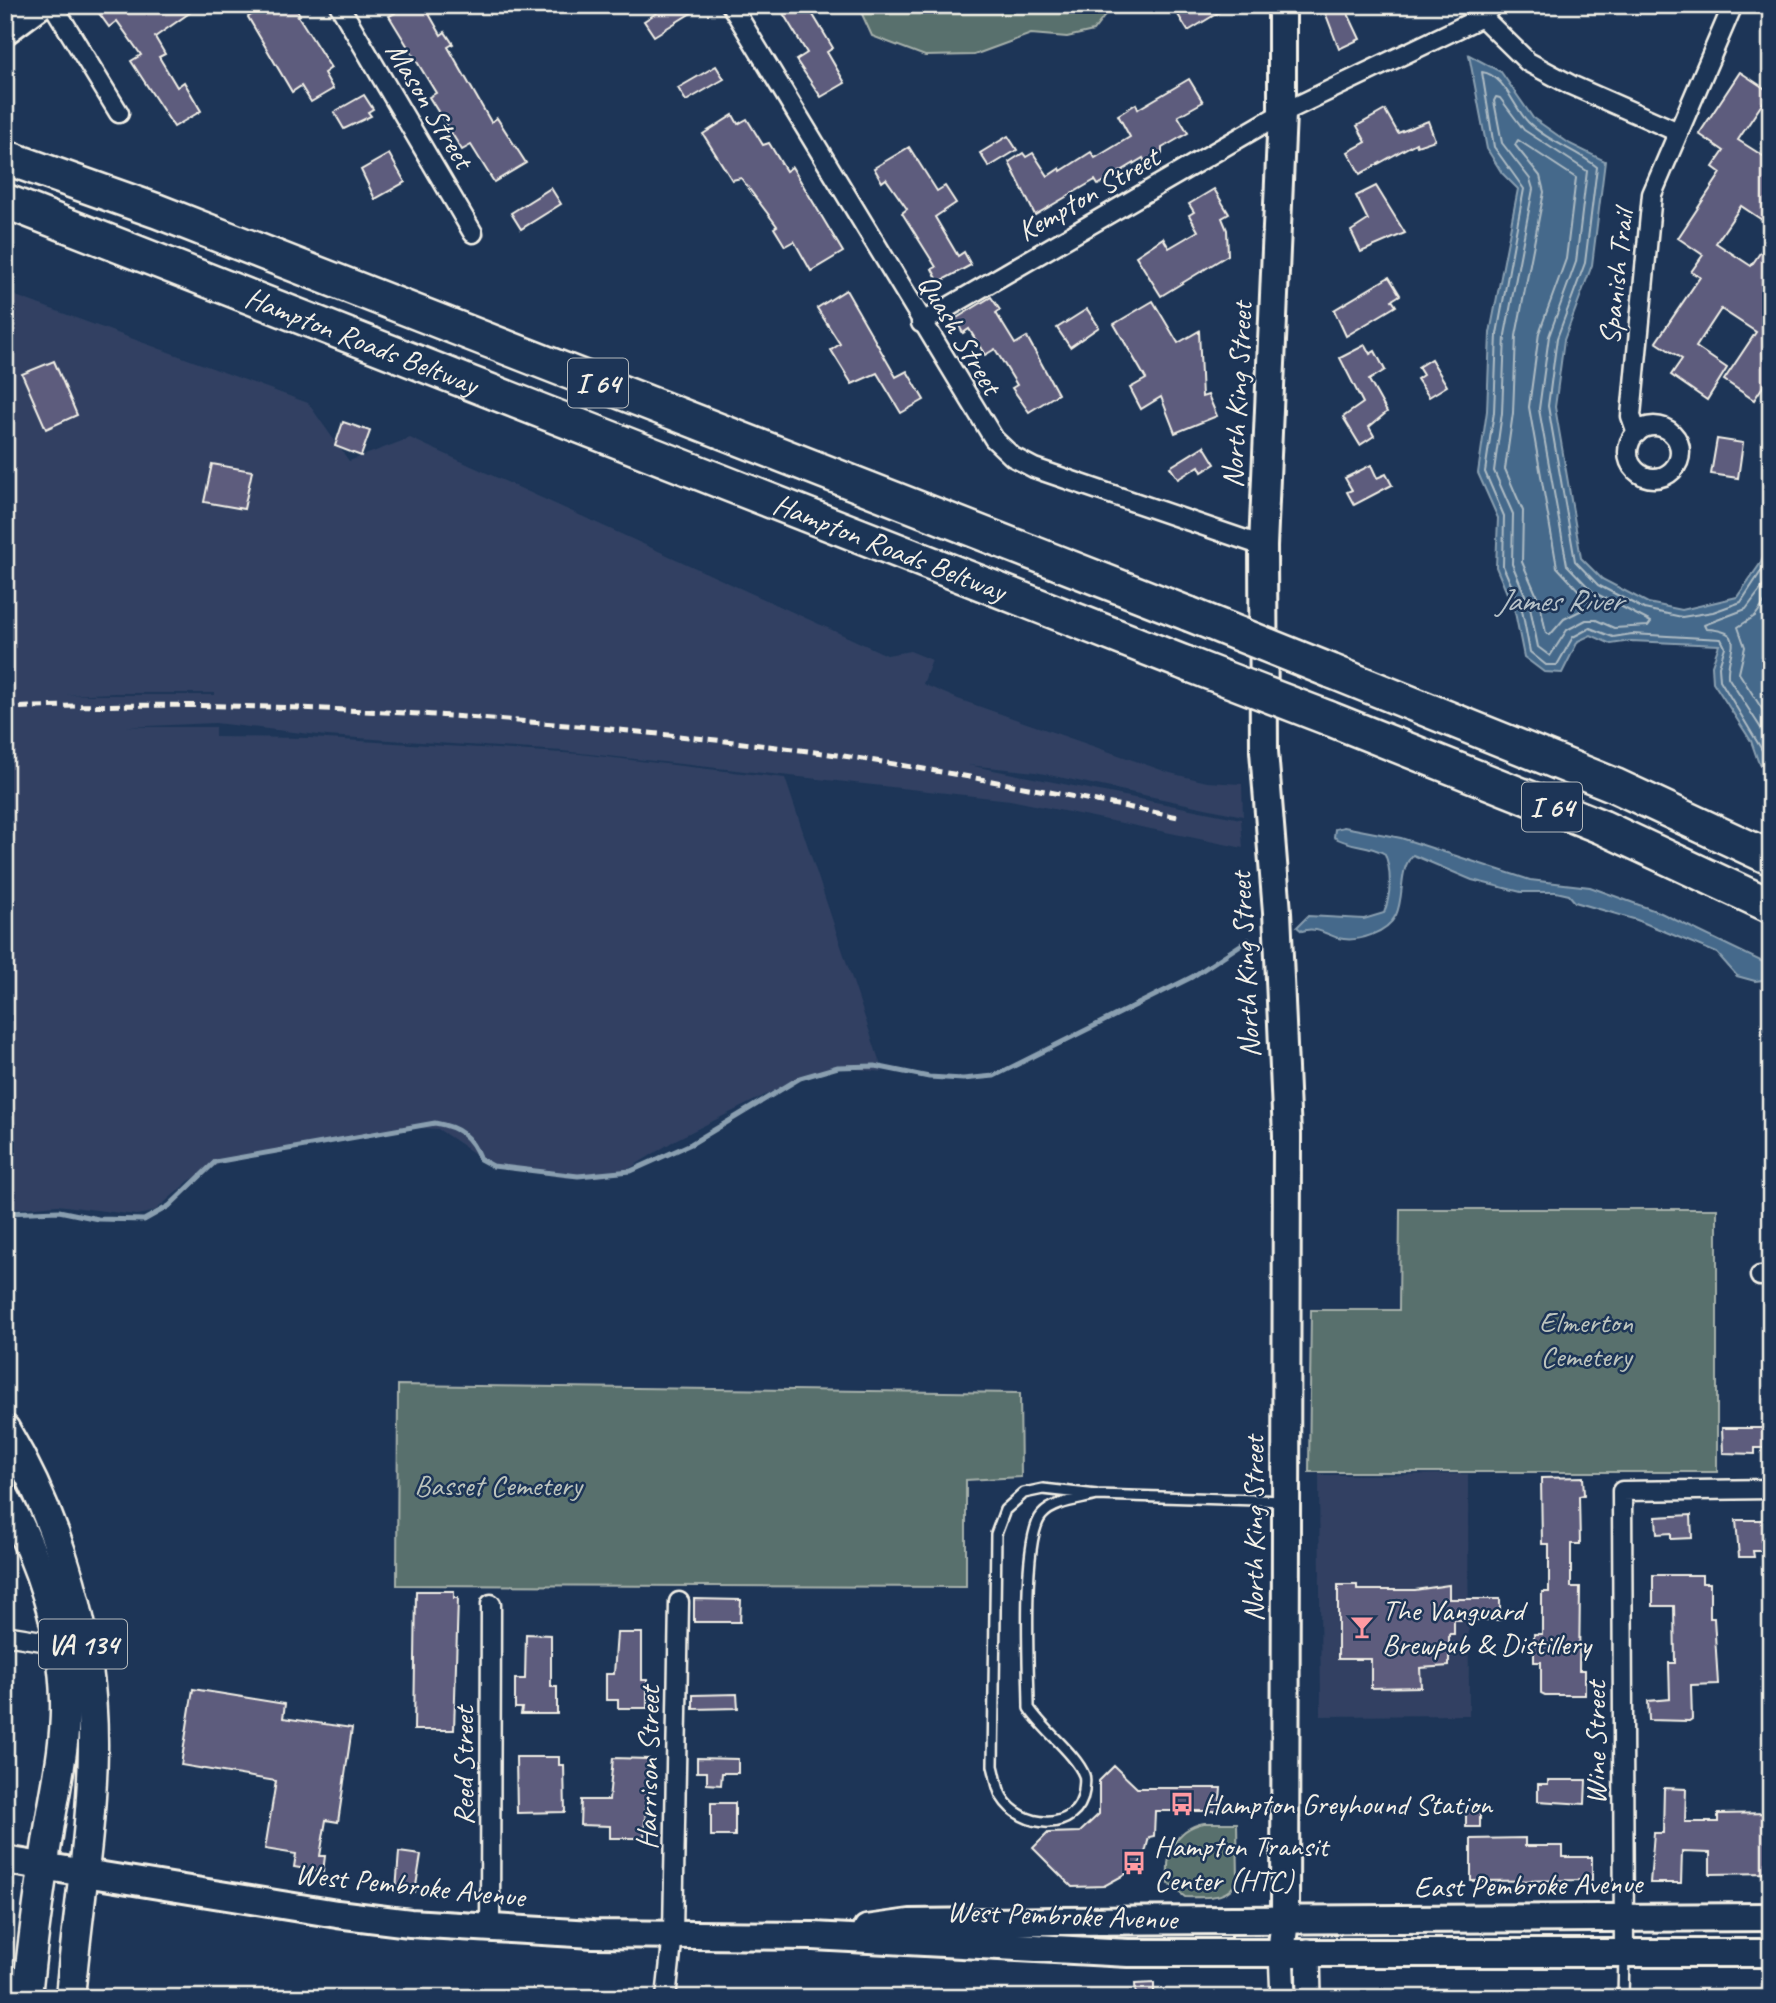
<svg xmlns="http://www.w3.org/2000/svg" width="1776" height="2003" font-family="Caveat,sans-serif">
<style>
.built{fill:#304162;fill-rule:evenodd}
.green{fill:#58706d;stroke:#a6b0aa;stroke-width:2}
.water{fill:#44698b;stroke:#8a9fb0;stroke-width:2}
.lines{fill:none;stroke-linecap:round;stroke-linejoin:round}
.shore{stroke:#aebbc3;stroke-width:2}
.stream{stroke:#8a9fb0;stroke-width:5}
.building{fill:#5d5c7d;stroke:#f4f1e8;stroke-width:2}
.service-casing{stroke:#f4f1e8;stroke-width:14}
.minor-casing{stroke:#f4f1e8;stroke-width:23}
.tertiary-casing{stroke:#f4f1e8;stroke-width:28}
.secondary-casing{stroke:#f4f1e8;stroke-width:32}
.primary-casing{stroke:#f4f1e8;stroke-width:33}
.motorway-casing{stroke:#f4f1e8;stroke-width:38}
.service{stroke:#1d3557;stroke-width:9}
.minor{stroke:#1d3557;stroke-width:18}
.tertiary{stroke:#1d3557;stroke-width:23}
.secondary{stroke:#1d3557;stroke-width:26}
.primary{stroke:#1d3557;stroke-width:28}
.motorway{stroke:#1d3557;stroke-width:33}
.rail{stroke:#f4f1e8;stroke-width:5;stroke-dasharray:10 5;stroke-linecap:butt}
.motorway-bridge-casing{stroke:#f4f1e8;stroke-width:38;stroke-linecap:butt}
.motorway-bridge{stroke:#1d3557;stroke-width:33}
.labels{text-anchor:middle;stroke-width:5;stroke-linejoin:round;paint-order:stroke}
.shield{fill:#1d3557;stroke:#b4b9bc;stroke-width:2}
.shield-label{font-size:28px;font-weight:bold;fill:#f4f1e8}
.street-label{font-size:30px;fill:#f4f1e8;stroke:#1d3557}
.park-label{font-size:30px;fill:#bdc4bd;stroke:#1d3557}
.poi-label{font-size:30px;fill:#f4f1e8;stroke:#1d3557;text-anchor:start}
.water-label{font-size:32px;font-style:italic;fill:#b6c1c7;stroke:#1d3557}
</style>
<rect width="100%" height="100%" fill="#1d3557"/>
<filter id="ink" filterUnits="userSpaceOnUse"><feTurbulence type="fractalNoise" baseFrequency=".0143" numOctaves="2"/><feDisplacementMap in="SourceGraphic" scale="14" xChannelSelector="R" yChannelSelector="G"/><feConvolveMatrix kernelMatrix="1 2 1 2 8 2 1 2 1" color-interpolation-filters="sRGB"/></filter>
<g filter="url(#ink)">
<g class="built">
<path d="M5 292 308 403 349 461 410 438 887 655 910 651 932 660 923 684 958 699 1170 773 1207 782 1242 784 1243 816 1035 772 968 765 1241 819 1243 848 1010 800 562 751 327 736 215 723 127 727H215V737L310 738 580 754 785 778 883 1072 844 1068 812 1072 677 1139 632 1167 605 1177 566 1178 493 1166 438 1129 400 1127 314 1146 258 1152 223 1162 189 1181 156 1210 148 1213 136 1215 57 1205 5 1210ZM115 693H215V695H67Z"/>
<polygon points="1468,1474 1469,1715 1321,1716 1319,1475"/>
</g>
<g class="green">
<polygon points="864,5 1113,5 1093,31 1067,37 1031,34 974,55 925,56 872,36 861,12"/>
<polygon points="1400,1209 1717,1209 1717,1472 1309,1472 1311,1310 1399,1310"/>
<polygon points="398,1385 1020,1393 1021,1477 966,1480 966,1587 397,1585"/>
<path d="M1204 1823H1237L1238 1879C1228 1901 1206 1897 1185 1897L1169 1884C1164 1856 1174 1829 1204 1823Z"/>
</g>
<g class="water">
<polygon points="1469,55 1501,72 1533,118 1570,144 1605,161 1592,265 1564,340 1555,407 1581,558 1602,579 1648,603 1682,610 1737,597 1760,564 1771,538 1771,776 1758,761 1751,741 1713,682 1712,665 1719,645 1631,641 1611,644 1591,635 1578,641 1562,673 1544,672 1524,657 1515,612 1496,567 1498,518 1478,473 1487,411 1490,333 1518,189 1502,173 1487,149"/>
<path d="M1344 827 1401 838 1530 880 1590 887 1661 913 1763 962 1771 969V979L1755 981 1737 976 1717 953 1637 920 1575 902 1569 895 1556 892H1521L1472 880 1413 855C1398 869 1405 896 1396 915 1387 933 1357 943 1338 938 1326 934 1315 926 1302 931L1297 927 1308 916 1364 919 1384 913C1391 895 1392 872 1385 854 1369 844 1350 847 1334 837L1335 829Z"/>
</g>
<g class="lines">
<g class="shore">
<polygon points="1496,97 1500,98 1524,130 1587,171 1576,262 1549,336 1539,409 1567,565 1593,592 1651,622 1648,626 1614,628 1596,620 1586,620 1567,630 1550,656 1538,647 1530,607 1512,564 1513,514 1494,471 1502,413 1505,335 1533,189 1530,179 1502,143 1494,101"/>
<polygon points="1518,140 1576,178 1566,259 1539,333 1529,407 1557,567 1592,605 1564,619 1550,635 1546,633 1540,603 1522,562 1523,511 1505,469 1513,413 1516,336 1544,192 1540,176 1515,145"/>
<path d="M1771 556 1741 602 1713 612 1682 617 1644 609 1598 585 1575 561 1548 406 1557 338 1585 263 1597 167C1577 150 1548 142 1528 122 1513 107 1505 75 1482 72L1494 147 1524 189 1497 334 1494 412 1485 472 1504 516 1503 566 1522 610 1530 652 1546 665H1557L1573 637 1590 628 1613 637 1632 634 1721 639 1725 647 1719 666 1720 680 1771 765"/>
<path d="M1771 576 1746 609 1704 625 1706 629C1750 631 1726 651 1728 677L1764 733 1771 751"/>
<polyline points="1771,594 1755,616 1738,627 1745,647 1739,673 1771,723"/>
</g>
<path class="stream" d="M5 1213 59 1211 98 1219 144 1220 169 1206 215 1162 435 1123C459 1127 471 1136 480 1159L493 1166 578 1176 631 1171 691 1144 800 1078 838 1067 875 1066 929 1077 963 1079 994 1076 1192 977 1248 940"/>
</g>
<g class="building">
<polygon points="93,5 201,5 155,37 165,54 159,57 177,87 184,82 201,111 174,127 131,61 141,55 117,21 109,27"/>
<polygon points="268,5 294,5 300,15 298,16 331,68 324,73 333,89 311,102 301,86 292,92 248,17"/>
<polygon points="390,5 424,5 441,35 445,32 453,44 448,47 491,122 497,118 526,163 494,182 471,145 462,150 429,97 436,93 389,16 395,13"/>
<polygon points="669,5 704,5 654,36 644,21"/>
<polygon points="778,5 807,5 833,48 827,52 845,83 821,97 796,60 807,53"/>
<polygon points="1172,5 1231,5 1188,31"/>
<polygon points="1339,5 1344,5 1360,39 1339,49 1325,12"/>
<polygon points="716,66 724,79 686,101 678,88"/>
<polygon points="1740,72 1770,92 1738,140 1771,161 1771,226 1741,206 1716,243 1751,266 1771,237 1771,374 1754,400 1724,380 1756,332 1721,309 1696,347 1727,368 1707,400 1671,375 1682,359 1656,342 1700,277 1691,272 1703,255 1678,238 1721,173 1713,167 1724,151 1699,134"/>
<polygon points="1189,79 1203,102 1178,116 1188,133 1162,148 1162,154 1146,164 1143,158 1098,185 1095,180 1035,215 1009,162 1023,153 1026,157 1033,153 1048,176 1060,168 1061,171 1091,152 1095,158 1130,137 1118,115 1136,104 1138,109"/>
<polygon points="364,95 373,109 368,112 371,116 344,129 334,112"/>
<polygon points="1385,110 1398,133 1428,121 1435,140 1417,146 1416,143 1360,174 1348,152 1366,142 1357,126"/>
<polygon points="733,115 738,124 747,119 763,145 769,143 786,171 792,167 843,252 811,271 794,241 785,246 774,228 777,226 741,178 732,180 703,134"/>
<polygon points="1008,136 1017,150 989,167 980,153"/>
<polygon points="909,147 937,191 945,186 956,203 935,217 958,256 964,252 971,265 939,282 932,269 936,267 902,213 907,209 905,206 886,179 882,182 874,168"/>
<polygon points="389,154 405,182 375,199 361,170"/>
<polygon points="1376,186 1405,233 1361,252 1351,231 1368,220 1356,196"/>
<polygon points="551,188 561,204 521,229 511,213"/>
<polygon points="1214,189 1229,214 1222,218 1227,230 1228,255 1161,296 1136,256 1163,238 1169,248 1198,231 1189,215 1194,212 1189,204"/>
<polygon points="1389,277 1400,295 1392,300 1396,306 1346,336 1334,310"/>
<polygon points="846,290 896,377 907,371 924,400 901,413 877,373 852,384 831,350 840,344 817,308"/>
<polygon points="991,297 1000,310 996,313 1015,344 1027,337 1058,394 1029,412 1012,388 1017,385 995,349 985,355 969,329 963,333 955,319"/>
<polygon points="1153,301 1178,343 1199,331 1202,397 1208,395 1217,416 1175,433 1161,397 1141,409 1130,388 1146,379 1114,324"/>
<polygon points="1087,309 1099,327 1070,347 1057,328"/>
<polygon points="1365,345 1370,354 1375,351 1385,370 1369,380 1387,412 1369,427 1374,436 1360,445 1343,417 1363,403 1340,358"/>
<polygon points="1431,359 1447,386 1429,397 1417,379 1423,375 1418,367"/>
<polygon points="54,361 77,415 46,429 22,374"/>
<polygon points="343,422 370,431 361,456 335,446"/>
<polygon points="1717,439 1743,443 1738,478 1711,474"/>
<polygon points="1204,446 1215,464 1202,472 1199,466 1178,479 1170,467"/>
<polygon points="212,464 252,471 244,509 204,502"/>
<polygon points="1371,465 1377,478 1386,474 1392,485 1354,505 1347,492 1352,490 1345,478"/>
<polygon points="1722,1428 1771,1428 1771,1448 1755,1448 1755,1454 1723,1453"/>
<polygon points="1583,1477 1584,1495 1579,1496 1580,1544 1571,1544 1571,1587 1580,1587 1579,1670 1585,1670 1585,1695 1545,1695 1541,1693 1541,1662 1534,1662 1534,1634 1542,1634 1542,1592 1549,1592 1549,1544 1542,1544 1541,1478"/>
<polygon points="1691,1515 1692,1538 1671,1539 1671,1533 1657,1534 1656,1517"/>
<polygon points="1736,1520 1771,1520 1771,1551 1753,1551 1754,1557 1739,1557"/>
<polygon points="1653,1575 1702,1575 1702,1583 1710,1583 1710,1618 1714,1618 1718,1684 1691,1685 1692,1719 1689,1721 1649,1720 1648,1701 1670,1699 1669,1663 1675,1663 1674,1606 1653,1606"/>
<polygon points="1338,1585 1357,1585 1357,1590 1415,1590 1449,1585 1449,1599 1500,1599 1500,1620 1454,1620 1454,1634 1449,1634 1449,1666 1420,1668 1421,1687 1371,1688 1371,1659 1338,1659"/>
<polygon points="416,1591 454,1591 454,1598 458,1598 454,1730 414,1730"/>
<polygon points="694,1599 741,1600 740,1622 694,1622"/>
<polygon points="617,1633 642,1633 642,1680 647,1680 647,1708 618,1708 618,1700 606,1700 606,1674 614,1674"/>
<polygon points="526,1634 551,1635 551,1687 557,1687 557,1714 521,1714 522,1708 515,1708 515,1679 525,1679"/>
<polygon points="193,1689 285,1704 283,1718 352,1728 338,1822 326,1820 320,1856 325,1856 323,1872 294,1867 296,1854 265,1849 276,1781 181,1765"/>
<polygon points="737,1694 738,1708 693,1709 693,1695"/>
<polygon points="516,1757 559,1757 559,1765 564,1765 565,1812 517,1813"/>
<polygon points="613,1758 649,1759 644,1838 610,1838 610,1826 580,1825 581,1800 609,1800"/>
<polygon points="697,1758 738,1759 738,1773 722,1773 721,1785 707,1784 707,1772 697,1772"/>
<polygon points="1114,1766 1137,1788 1221,1788 1219,1811 1155,1811 1154,1836 1149,1837 1144,1857 1135,1869 1104,1886 1072,1887 1033,1848 1048,1833 1080,1832 1099,1814 1099,1781"/>
<polygon points="1548,1780 1586,1780 1585,1804 1538,1801 1538,1784 1548,1784"/>
<polygon points="1664,1788 1686,1789 1685,1822 1718,1822 1718,1814 1771,1813 1771,1873 1710,1874 1710,1853 1682,1852 1681,1883 1650,1883 1654,1833 1663,1833"/>
<rect x="711" y="1803" width="24" height="33"/>
<rect x="1466" y="1808" width="14" height="19"/>
<polygon points="1525,1838 1525,1846 1563,1846 1563,1857 1592,1857 1592,1880 1471,1881 1471,1839"/>
<polygon points="399,1852 421,1855 415,1892 396,1891"/>
<polygon points="1154,1983 1154,1998 1136,1998 1135,1984"/>
</g>
<g class="lines">
<g class="service-casing">
<g id="service">
<path d="M1097 1495C1080 1500 1054 1501 1042 1515 1021 1538 1029 1672 1029 1708 1043 1730 1075 1753 1084 1775 1086 1781 1084 1785 1084 1791 1078 1834 1021 1829 1002 1797 997 1789 996 1776 993 1766L996 1534 1005 1510 1024 1493 1043 1489 1097 1495 1285 1501"/>
<polyline points="1623,1998 1624,1954"/>
</g>
</g>
<g class="minor-casing">
<g id="minor">
<polyline points="53,5 119,113"/>
<polyline points="339,5 473,233"/>
<polyline points="731,5 994,439 1013,457 1034,468 1263,546"/>
<polyline points="1482,17 1528,62 1571,85 1678,132"/>
<polyline points="921,323 1282,113 1482,17 1493,5"/>
<circle cx="1654" cy="452" r="26"/>
<polyline points="1637,433 1631,416 1652,194 1733,5"/>
<polyline points="1760,1276 1771,1276"/>
<polyline points="5,1635 67,1645"/>
<polyline points="490,1928 491,1604"/>
<polyline points="1624,1953 1622,1491 1771,1489"/>
<polyline points="666,1998 673,1934 679,1602"/>
</g>
</g>
<g class="tertiary-casing">
<g id="tertiary">
<polyline points="1308,1951 1309,1998"/>
<polyline points="1281,1952 1283,1998"/>
</g>
</g>
<g class="secondary-casing">
<g id="secondary">
<polyline points="5,31 40,5"/>
<polyline points="5,1860 337,1914 410,1923 593,1934 813,1936 1128,1953 1771,1953"/>
<polyline points="867,1929 910,1923 1057,1921 1771,1917"/>
<polyline points="1281,1952 1285,1921 1287,1135 1277,912 1264,751 1263,546 1282,113 1282,5"/>
</g>
</g>
<g class="primary-casing">
<g id="primary">
<path d="M5 1429C61 1524 94 1638 93 1749 92 1832 77 1915 70 1998"/>
<path d="M5 1497C38 1557 64 1631 65 1701 66 1742 57 1782 50 1823 41 1881 32 1939 27 1998"/>
</g>
</g>
<g class="motorway-casing">
<g id="motorway">
<polyline points="5,157 157,211 1189,614"/>
<path id="s1" d="M5 201 1185 663"/>
<polyline points="1331,671 1614,785 1771,858"/>
<polyline points="1328,718 1602,827 1771,906"/>
</g>
</g>
<use href="#service" class="service"/>
<use href="#minor" class="minor"/>
<use href="#tertiary" class="tertiary"/>
<use href="#secondary" class="secondary"/>
<use href="#primary" class="primary"/>
<use href="#motorway" class="motorway"/>
<path class="rail" d="M5 708C206 700 409 710 610 729 696 738 783 746 869 760 972 776 1075 797 1178 817"/>
<g class="motorway-bridge-casing">
<g id="motorway-bridge">
<polyline points="1189,614 1331,671"/>
<polyline points="1185,663 1328,718"/>
</g>
</g>
<use href="#motorway-bridge" class="motorway-bridge"/>
</g>
</g>
<defs>
<g id="bar-bare" transform="scale(1.89)"><path d="M-6-5H6L.8 .8V4.5H3.5V6h-7V4.5H-.8V.8Z" fill="#ff9aa2" stroke="#1d3557" stroke-width="2.5" paint-order="stroke"/></g>
<g id="bus-bare" transform="scale(1.89)"><path d="M-5-6H5V4H4V6H2V4H-2V6H-4V4H-5ZM-3.5-4V0h7V-4ZM-3.5 1.2v1.5H-2V1.2ZM2 1.2v1.5H3.5V1.2Z" fill="#ff9aa2" stroke="#1d3557" stroke-width="2.5" paint-order="stroke"/></g>
</defs>
<g fill-rule="evenodd">
<use href="#bar-bare" x="1362" y="1627"/>
<use href="#bus-bare" x="1182" y="1804"/>
<use href="#bus-bare" x="1134" y="1863"/>
</g>
<g class="labels">
<g class="shield">
<rect x="568" y="358.5" width="60" height="49" rx="5"/>
<rect x="1522" y="782.5" width="60" height="49" rx="5"/>
<rect x="39" y="1619.5" width="88" height="49" rx="5"/>
</g>
<g class="shield-label">
<text x="598" y="393">I 64</text>
<text x="1552" y="817">I 64</text>
<text x="83" y="1654">VA 134</text>
</g>
<g class="street-label">
<text transform="translate(430 105) rotate(59)" y="10">Mason Street</text>
<text transform="translate(1088 194) rotate(-30)" y="10">Kempton Street</text>
<text transform="translate(1616 277) rotate(-84)" y="10">Spanish Trail</text>
<text transform="translate(960 334) rotate(59)" y="10">Quash Street</text>
<text dy="10" stroke="none"><textPath href="#s1" startOffset="383">Hampton Roads Beltway</textPath></text>
<text transform="translate(1237 395) rotate(-87)" y="10">North King Street</text>
<text dy="10" stroke="none"><textPath href="#s1" startOffset="950">Hampton Roads Beltway</textPath></text>
<text transform="translate(1245 965) rotate(-93)" y="10">North King Street</text>
<text transform="translate(1253 1529) rotate(-90)" y="10">North King Street</text>
<text transform="translate(1595 1743) rotate(-90)" y="10">Wine Street</text>
<text transform="translate(463 1766) rotate(-90)" y="10">Reed Street</text>
<text transform="translate(648 1768) rotate(-89)" y="10">Harrison Street</text>
<text transform="translate(410 1885) rotate(6)" y="10">West Pembroke Avenue</text>
<text transform="translate(1528 1885) rotate(-1)" y="10">East Pembroke Avenue</text>
<text transform="translate(1062 1915) rotate(2)" y="10">West Pembroke Avenue</text>
</g>
<g class="park-label">
<text x="1586" y="1332">Elmerton<tspan x="1586" dy="34">Cemetery</tspan></text>
<text x="498" y="1495">Basset Cemetery</text>
</g>
<g class="poi-label">
<text x="1382" y="1620">The Vanguard<tspan x="1382" dy="34">Brewpub &amp; Distillery</tspan></text>
<text x="1202" y="1814">Hampton Greyhound Station</text>
<text x="1154" y="1856">Hampton Transit<tspan x="1154" dy="34">Center (HTC)</tspan></text>
</g>
<g class="water-label">
<text x="1559" y="611">James River</text>
</g>
</g>
<rect width="1776" height="2003" fill="none" stroke="#1d3557" stroke-width="28"/>
<rect x="14" y="14" width="1748" height="1975" fill="none" stroke="#f4f1e8" stroke-width="2.5" filter="url(#ink)"/>
</svg>
